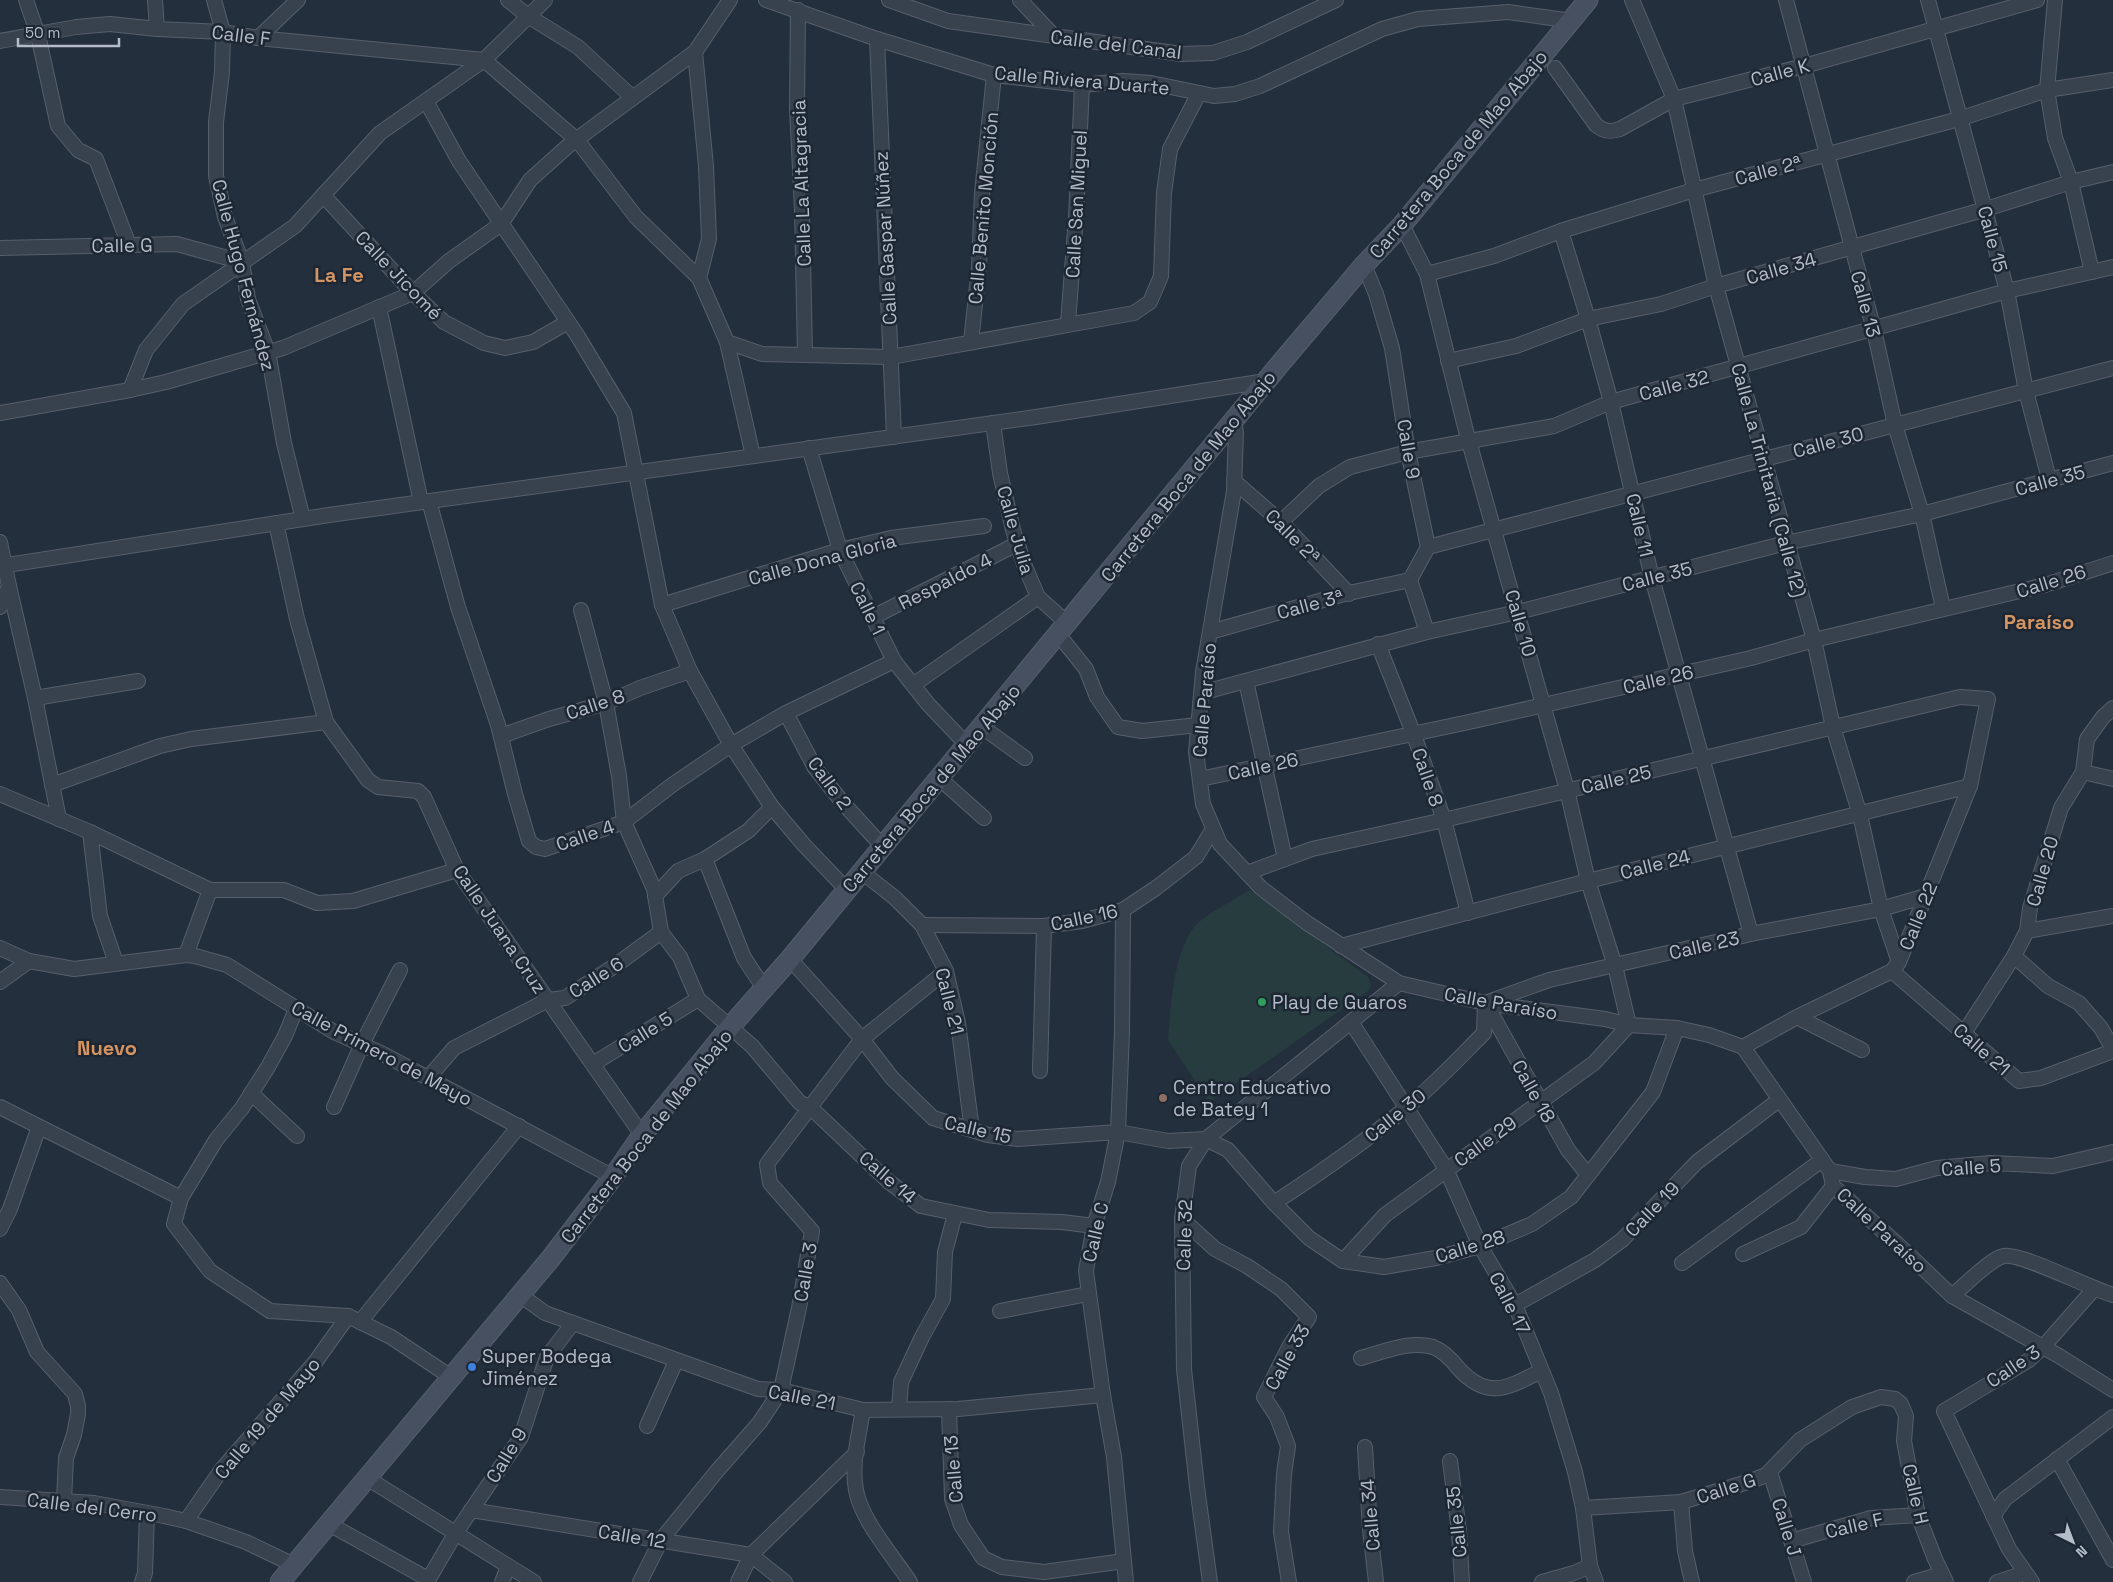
<svg xmlns="http://www.w3.org/2000/svg" width="2113" height="1582" font-family="'Space Grotesk',sans-serif">
<style>
.green{fill:#263c3f}
.lines{fill:none;stroke-linecap:round;stroke-linejoin:round}
.street-casing{stroke:#565f6c;stroke-width:16}
.secondary-casing{stroke:#565f6c;stroke-width:21}
.street{stroke:#38414e;stroke-width:14}
.secondary{stroke:#465061;stroke-width:19}
.leisure-dot{fill:#2e9e5b;stroke:#1d2633;stroke-width:2}
.education-dot{fill:#8d6e63;stroke:#1d2633;stroke-width:2}
.shop-dot{fill:#3f7fe0;stroke:#1d2633;stroke-width:2}
.labels{text-anchor:middle;stroke-width:5;stroke-linejoin:round;paint-order:stroke}
.street-label{font-size:19px;fill:#b4bcc9;stroke:#1d2633}
.poi-label{font-size:19px;fill:#b4bcc9;stroke:#1d2633;text-anchor:start}
.neighbourhood-label{font-size:20px;font-weight:bold;fill:#d59563;stroke:#1d2633}
</style>
<rect width="100%" height="100%" fill="#242f3e"/>
<path class="green" d="M1250 890 1368 977 1371 985 1368 991 1209 1102 1168 1040C1171 1007 1173 952 1195 926 1203 916 1237 898 1250 890Z"/>
<g class="lines">
<g class="street-casing">
<g id="street">
<polyline points="26,0 38,35 58,126 78,150 96,159 129,245"/>
<polyline points="155,0 157,29"/>
<polyline points="214,0 223,32 222,72 216,122 216,176 225,217 242,262 248,299 268,352 284,443 303,519"/>
<polyline points="508,0 528,16 578,47 633,98"/>
<polyline points="766,0 877,39 994,75 1082,85 1123,81 1151,83 1214,96 1235,94 1260,86 1382,29 1418,19 1508,12 1572,21"/>
<polyline points="889,0 948,21 1181,54 1213,53 1247,42 1336,0"/>
<polyline points="1020,0 1053,35"/>
<polyline points="1632,0 1674,99 1716,286 1814,640 1833,727 1860,815 1881,909 1899,962"/>
<polyline points="1786,0 1874,330 1895,425 1922,514 1943,608"/>
<polyline points="1928,0 2007,291 2026,391 2049,479"/>
<polyline points="2055,0 2047,90 2055,138 2071,182 2092,272"/>
<polyline points="798,10 797,108 802,210 805,355"/>
<polyline points="258,38 298,0"/>
<polyline points="877,39 894,437"/>
<polyline points="0,41 76,27 110,24 157,29 223,32 258,38 484,60 577,140 636,217 699,278 727,342 753,456"/>
<polyline points="695,52 706,166 709,239 699,278"/>
<path d="M1555 68 1596 125C1604 132 1611 132 1620 129L1674 99 1804 66 2037 0"/>
<polyline points="426,101 459,161 577,335 624,413 662,605 690,671 731,745 772,807 804,845 847,890"/>
<polyline points="323,195 413,293 444,322 484,343 505,348 533,342 568,322"/>
<polyline points="1561,231 1588,319 1611,402 1652,578 1751,934"/>
<polyline points="0,248 177,244 242,262"/>
<polyline points="1364,265 1376,294 1392,348 1408,452 1428,547 1410,580 1427,632"/>
<polyline points="1427,274 1494,256 1561,231 1694,190 1959,119 2047,90 2113,80"/>
<polyline points="379,307 421,502"/>
<polyline points="1068,323 1076,217 1082,85"/>
<polyline points="727,342 762,354 891,357 1134,313 1150,302 1161,276 1164,193 1170,149 1199,93"/>
<polyline points="971,342 979,267 982,193 994,75"/>
<polyline points="1448,361 1516,346 1588,319 1661,304 1716,286 1986,209 2071,182 2113,172"/>
<polyline points="130,390 146,350 183,304 295,226 380,133 484,60 545,0"/>
<polyline points="0,413 130,390 166,382 283,348 413,293 449,261 501,224 530,180 569,145 695,52 730,0"/>
<polyline points="1234,420 1236,432 1234,491 1203,672 1196,752 1203,804 1220,844 1261,888 1307,923 1399,983 1485,1003 1605,1019 1629,1025 1677,1028 1709,1035 1743,1047 1830,1171 1833,1186 1906,1252 1952,1296 2059,1356 2113,1390"/>
<polyline points="993,423 1000,473 1013,530 1024,564 1038,597 1067,623"/>
<polyline points="809,448 840,550 894,661 928,704 967,745"/>
<polyline points="1234,481 1281,522 1349,594"/>
<polyline points="429,501 458,607 498,725 515,794 529,841 536,847 545,849 624,822 672,785 731,745 786,713 894,661"/>
<polyline points="1281,522 1319,486 1350,467 1408,452 1554,426 1611,402 2007,291 2113,267"/>
<polyline points="276,523 297,619 326,722 368,780 378,787 418,791 424,797 457,870 642,1135"/>
<polyline points="0,542 9,586 0,607"/>
<polyline points="1428,547 2113,368"/>
<polyline points="0,566 329,515 1036,417 1266,381"/>
<polyline points="9,586 35,698 59,819"/>
<polyline points="662,605 840,550 891,538 984,526"/>
<polyline points="581,610 606,703 619,776 624,822 654,889 661,932 680,957 698,999 752,1046 800,1103 810,1107 888,1181 921,1206 989,1220 1062,1222 1094,1226"/>
<polyline points="873,617 1017,544"/>
<polyline points="1210,632 1344,594 1410,580"/>
<polyline points="1058,634 1086,669 1097,697 1118,727 1142,731 1198,725"/>
<polyline points="1378,644 1414,735 1444,820 1468,913"/>
<polyline points="1246,681 1285,859"/>
<polyline points="913,685 1038,597"/>
<polyline points="1201,693 1427,632 1518,612 1786,543 1922,514 2113,463"/>
<polyline points="35,698 138,681"/>
<polyline points="786,713 815,768 843,803 883,847"/>
<polyline points="982,727 1025,758"/>
<polyline points="501,736 549,719 606,703 640,688 690,671"/>
<polyline points="2083,772 2113,779"/>
<polyline points="939,778 984,818"/>
<polyline points="1200,779 1469,722 1751,658 1814,640 2045,585 2113,563"/>
<polyline points="52,785 160,746 191,739 326,722"/>
<polyline points="0,794 90,832 210,890 284,890 317,903 353,901 457,870"/>
<polyline points="90,832 100,916 116,963"/>
<polyline points="705,859 744,958 764,988"/>
<polyline points="862,872 895,898 922,925 946,971 958,1023 972,1130"/>
<polyline points="1247,873 1312,849 1444,820 1960,697 1988,699 1970,786 1899,962 1892,971 1797,1017 1743,1047"/>
<polyline points="655,896 678,871 705,859 748,831 772,807"/>
<polyline points="1123,910 1122,1032 1118,1132 1108,1182 1094,1226 1086,1271 1103,1395 1114,1457 1126,1582"/>
<polyline points="922,925 1044,926 1082,921 1123,910 1156,888 1196,857 1213,829"/>
<polyline points="2027,931 2113,916"/>
<polyline points="1341,946 1588,881 1970,786"/>
<polyline points="0,948 29,961 74,969 186,955 195,956 227,965 334,1032 383,1054 613,1177"/>
<polyline points="186,955 210,890"/>
<polyline points="2014,956 2048,986 2079,1003 2101,1028 2113,1049"/>
<polyline points="790,959 862,1039 892,1078 933,1118 988,1135 1018,1139 1118,1132 1168,1141 1206,1139 1228,1150 1274,1203 1309,1238 1343,1261 1384,1267 1436,1258 1480,1246 1532,1224 1571,1197 1653,1092 1677,1028"/>
<polyline points="1892,971 2019,1081 2041,1078 2113,1051"/>
<polyline points="0,982 29,961"/>
<polyline points="1488,1002 1549,980 1751,934 1881,909 1926,896"/>
<polyline points="1486,1004 1568,1150 1588,1175"/>
<polyline points="296,1009 285,1036 268,1067 242,1108 216,1140 181,1198 174,1224 210,1271 270,1311 348,1316 391,1337 451,1377"/>
<polyline points="1797,1017 1862,1050"/>
<polyline points="1351,1022 1446,1169 1480,1246 1515,1305 1551,1393 1575,1472 1583,1508 1590,1566 1596,1582"/>
<polyline points="1964,1033 2014,956 2027,931 2030,908 2061,808 2083,772 2087,739 2103,717 2113,708"/>
<polyline points="593,1064 698,999"/>
<polyline points="1040,1071 1044,926"/>
<polyline points="428,1078 454,1048 548,1000 565,998 616,965 661,932"/>
<polyline points="251,1093 297,1136"/>
<polyline points="0,1107 181,1198"/>
<polyline points="334,1107 362,1044 400,970"/>
<polyline points="1830,1171 1865,1177 1896,1179 1937,1168 1991,1163 2053,1166 2113,1152"/>
<path d="M1274 1203C1320 1173 1365 1142 1407 1107 1435 1084 1459 1058 1484 1033L1485 1003"/>
<polyline points="1182,1219 1215,1249 1247,1266 1281,1289 1309,1317 1289,1347 1264,1397 1277,1417 1288,1446 1284,1474 1281,1532 1289,1582"/>
<polyline points="0,1229 10,1209 39,1127"/>
<polyline points="1743,1254 1801,1227 1833,1186"/>
<polyline points="1343,1261 1385,1215 1594,1063 1629,1025 1615,966 1588,881 1567,790 1466,431 1427,274 1402,225"/>
<polyline points="1682,1263 1822,1160"/>
<polyline points="0,1283 19,1310 37,1352 75,1394 78,1406 78,1414 74,1435 66,1458 64,1501"/>
<polyline points="519,1294 545,1313 758,1389 781,1390 863,1410 958,1409 1103,1395"/>
<path d="M1952 1296C1963 1287 1991 1258 2004 1256 2022 1253 2089 1288 2113 1295"/>
<polyline points="1515,1305 1595,1260 1622,1240 1697,1162 1779,1100"/>
<polyline points="1000,1311 1088,1294"/>
<polyline points="360,1322 519,1126"/>
<path d="M1361 1358C1383 1352 1410 1340 1433 1347 1444 1351 1452 1360 1459 1369 1489 1401 1509 1387 1541 1371"/>
<polyline points="899,1409 901,1382 922,1337 943,1299 945,1252 955,1214"/>
<polyline points="949,1409 952,1499 961,1525 983,1558 1002,1567 1044,1572 1124,1561"/>
<path d="M863 1410C859 1435 851 1464 856 1490 861 1520 893 1556 910 1582"/>
<polyline points="647,1426 676,1361"/>
<polyline points="1365,1447 1370,1529 1376,1582"/>
<polyline points="2057,1459 2113,1560"/>
<polyline points="1450,1461 1459,1531 1462,1582"/>
<polyline points="1770,1472 1804,1582"/>
<polyline points="367,1478 534,1582"/>
<polyline points="0,1497 94,1503 164,1516 186,1521 246,1542 294,1565"/>
<polyline points="1681,1502 1685,1551 1692,1582"/>
<polyline points="1583,1508 1681,1502 1751,1481 1766,1475 1800,1440 1852,1407 1881,1397 1895,1399 1901,1404 1906,1416 1904,1441 1918,1515 1935,1559 1946,1582"/>
<polyline points="471,1510 751,1555 785,1582"/>
<polyline points="1993,1516 2005,1499 2113,1417"/>
<polyline points="186,1521 222,1469 316,1361 348,1316"/>
<polyline points="329,1524 428,1579"/>
<polyline points="1791,1541 1871,1518 1918,1515"/>
<polyline points="142,1582 145,1573 147,1513"/>
<polyline points="427,1582 455,1534 521,1437 547,1357 573,1323"/>
<polyline points="502,1582 508,1566"/>
<polyline points="640,1582 661,1540 717,1471 760,1422 781,1390 799,1308 812,1231 770,1183 767,1164 862,1039 946,971"/>
<polyline points="738,1582 751,1555 857,1452"/>
<polyline points="1210,1582 1197,1487 1184,1369 1182,1219 1189,1166 1206,1139 1399,983"/>
<polyline points="1542,1582 1574,1573 1590,1566"/>
<polyline points="1914,1582 1942,1574"/>
<polyline points="1997,1582 2025,1573"/>
<polyline points="2032,1582 2009,1549 1944,1411 2029,1360 2043,1347 2094,1289"/>
</g>
</g>
<g class="secondary-casing">
<polyline id="secondary" points="280,1582 551,1258 613,1177 642,1135 730,1027 790,959 1280,364 1364,265 1402,225 1588,0"/>
</g>
<use href="#street" class="street"/>
<use href="#secondary" class="secondary"/>
</g>
<circle class="leisure-dot" cx="1262" cy="1002" r="5"/>
<circle class="education-dot" cx="1163" cy="1098" r="5"/>
<circle class="shop-dot" cx="472" cy="1367" r="5"/>
<g class="labels">
<g class="street-label">
<text transform="translate(241 35) rotate(7)" y="7">Calle F</text>
<text transform="translate(1116 44) rotate(7)" y="7">Calle del Canal</text>
<text transform="translate(1780 72) rotate(-15)" y="7">Calle K</text>
<text transform="translate(1082 80) rotate(5)" y="7">Calle Riviera Duarte</text>
<text transform="translate(1458 154) rotate(-50)" y="7">Carretera Boca de Mao Abajo</text>
<text transform="translate(1768 170) rotate(-15)" y="7">Calle 2ª</text>
<text transform="translate(801 183) rotate(-92)" y="7">Calle La Altagracia</text>
<text transform="translate(1076 204) rotate(-87)" y="7">Calle San Miguel</text>
<text transform="translate(983 208) rotate(-85)" y="7">Calle Benito Monción</text>
<text transform="translate(885 238) rotate(-93)" y="7">Calle Gaspar Núñez</text>
<text transform="translate(1993 239) rotate(75)" y="7">Calle 15</text>
<text transform="translate(122 245) rotate(-1)" y="7">Calle G</text>
<text transform="translate(1781 268) rotate(-16)" y="7">Calle 34</text>
<text transform="translate(244 275) rotate(75)" y="7">Calle Hugo Fernández</text>
<text transform="translate(399 275) rotate(46)" y="7">Calle Jicomé</text>
<text transform="translate(1866 304) rotate(75)" y="7">Calle 13</text>
<text transform="translate(1674 385) rotate(-15)" y="7">Calle 32</text>
<text transform="translate(1828 442) rotate(-15)" y="7">Calle 30</text>
<text transform="translate(1409 449) rotate(80)" y="7">Calle 9</text>
<text transform="translate(1188 476) rotate(-51)" y="7">Carretera Boca de Mao Abajo</text>
<text transform="translate(1769 480) rotate(75)" y="7">Calle La Trinitaria (Calle 12)</text>
<text transform="translate(2050 480) rotate(-15)" y="7">Calle 35</text>
<text transform="translate(1640 525) rotate(77)" y="7">Calle 11</text>
<text transform="translate(1016 530) rotate(74)" y="7">Calle Julia</text>
<text transform="translate(1293 536) rotate(45)" y="7">Calle 2ª</text>
<text transform="translate(822 559) rotate(-15)" y="7">Calle Dona Gloria</text>
<text transform="translate(1657 576) rotate(-14)" y="7">Calle 35</text>
<text transform="translate(945 581) rotate(-27)" y="7">Respaldo 4</text>
<text transform="translate(2051 581) rotate(-17)" y="7">Calle 26</text>
<text transform="translate(1310 604) rotate(-15)" y="7">Calle 3ª</text>
<text transform="translate(868 608) rotate(64)" y="7">Calle 1</text>
<text transform="translate(1521 623) rotate(74)" y="7">Calle 10</text>
<text transform="translate(1658 679) rotate(-13)" y="7">Calle 26</text>
<text transform="translate(1204 700) rotate(-85)" y="7">Calle Paraíso</text>
<text transform="translate(595 704) rotate(-18)" y="7">Calle 8</text>
<text transform="translate(1263 766) rotate(-12)" y="7">Calle 26</text>
<text transform="translate(1428 777) rotate(71)" y="7">Calle 8</text>
<text transform="translate(1616 779) rotate(-13)" y="7">Calle 25</text>
<text transform="translate(830 783) rotate(54)" y="7">Calle 2</text>
<text transform="translate(931 788) rotate(-50)" y="7">Carretera Boca de Mao Abajo</text>
<text transform="translate(585 835) rotate(-19)" y="7">Calle 4</text>
<text transform="translate(1655 864) rotate(-14)" y="7">Calle 24</text>
<text transform="translate(2042 871) rotate(-74)" y="7">Calle 20</text>
<text transform="translate(1918 916) rotate(-68)" y="7">Calle 22</text>
<text transform="translate(1084 917) rotate(-12)" y="7">Calle 16</text>
<text transform="translate(500 929) rotate(56)" y="7">Calle Juana Cruz</text>
<text transform="translate(1704 945) rotate(-13)" y="7">Calle 23</text>
<text transform="translate(596 977) rotate(-32)" y="7">Calle 6</text>
<text transform="translate(950 1001) rotate(76)" y="7">Calle 21</text>
<text transform="translate(1501 1003) rotate(10)" y="7">Calle Paraíso</text>
<text transform="translate(645 1032) rotate(-32)" y="7">Calle 5</text>
<text transform="translate(1982 1049) rotate(41)" y="7">Calle 21</text>
<text transform="translate(382 1053) rotate(28)" y="7">Calle Primero de Mayo</text>
<text transform="translate(1534 1091) rotate(61)" y="7">Calle 18</text>
<text transform="translate(1395 1115) rotate(-39)" y="7">Calle 30</text>
<text transform="translate(978 1129) rotate(13)" y="7">Calle 15</text>
<text transform="translate(646 1136) rotate(-52)" y="7">Carretera Boca de Mao Abajo</text>
<text transform="translate(1485 1141) rotate(-36)" y="7">Calle 29</text>
<text transform="translate(1971 1167) rotate(-4)" y="7">Calle 5</text>
<text transform="translate(888 1177) rotate(41)" y="7">Calle 14</text>
<text transform="translate(1652 1209) rotate(-46)" y="7">Calle 19</text>
<text transform="translate(1882 1230) rotate(43)" y="7">Calle Paraíso</text>
<text transform="translate(1095 1232) rotate(-77)" y="7">Calle C</text>
<text transform="translate(1184 1235) rotate(-88)" y="7">Calle 32</text>
<text transform="translate(1470 1246) rotate(-17)" y="7">Calle 28</text>
<text transform="translate(805 1272) rotate(-80)" y="7">Calle 3</text>
<text transform="translate(1510 1303) rotate(63)" y="7">Calle 17</text>
<text transform="translate(1287 1357) rotate(-61)" y="7">Calle 33</text>
<text transform="translate(2013 1366) rotate(-34)" y="7">Calle 3</text>
<text transform="translate(802 1397) rotate(11)" y="7">Calle 21</text>
<text transform="translate(267 1418) rotate(-50)" y="7">Calle 19 de Mayo</text>
<text transform="translate(506 1455) rotate(-59)" y="7">Calle 9</text>
<text transform="translate(953 1469) rotate(-95)" y="7">Calle 13</text>
<text transform="translate(1726 1488) rotate(-18)" y="7">Calle G</text>
<text transform="translate(1916 1494) rotate(77)" y="7">Calle H</text>
<text transform="translate(92 1507) rotate(7)" y="7">Calle del Cerro</text>
<text transform="translate(1370 1515) rotate(-95)" y="7">Calle 34</text>
<text transform="translate(1456 1522) rotate(-96)" y="7">Calle 35</text>
<text transform="translate(1854 1525) rotate(-13)" y="7">Calle F</text>
<text transform="translate(1787 1527) rotate(73)" y="7">Calle J</text>
<text transform="translate(632 1536) rotate(9)" y="7">Calle 12</text>
</g>
<g class="poi-label">
<text x="1272" y="1009">Play de Guaros</text>
<text x="1173" y="1094">Centro Educativo<tspan x="1173" dy="22">de Batey 1</tspan></text>
<text x="482" y="1363">Super Bodega<tspan x="482" dy="22">Jiménez</tspan></text>
</g>
<g class="neighbourhood-label">
<text x="339" y="282">La Fe</text>
<text x="2039" y="629">Paraíso</text>
<text x="107" y="1055">Nuevo</text>
</g>
</g>
<g transform="translate(2073 1542) rotate(138)" stroke="#1d2633" stroke-width="4" paint-order="stroke">
<path d="M0-4L9 19L0 12L-9 19Z" fill="#b4bcc9"/>
<text y="-8" font-size="14" font-weight="bold" text-anchor="middle" fill="#b4bcc9">N</text>
</g>
<path d="M18 38v8h101v-8" fill="none" stroke="#b4bcc9" stroke-width="2.5"/>
<text x="25" y="38" font-size="15" fill="#b4bcc9" stroke="#1d2633" stroke-width="4" paint-order="stroke">50 m</text>
</svg>
